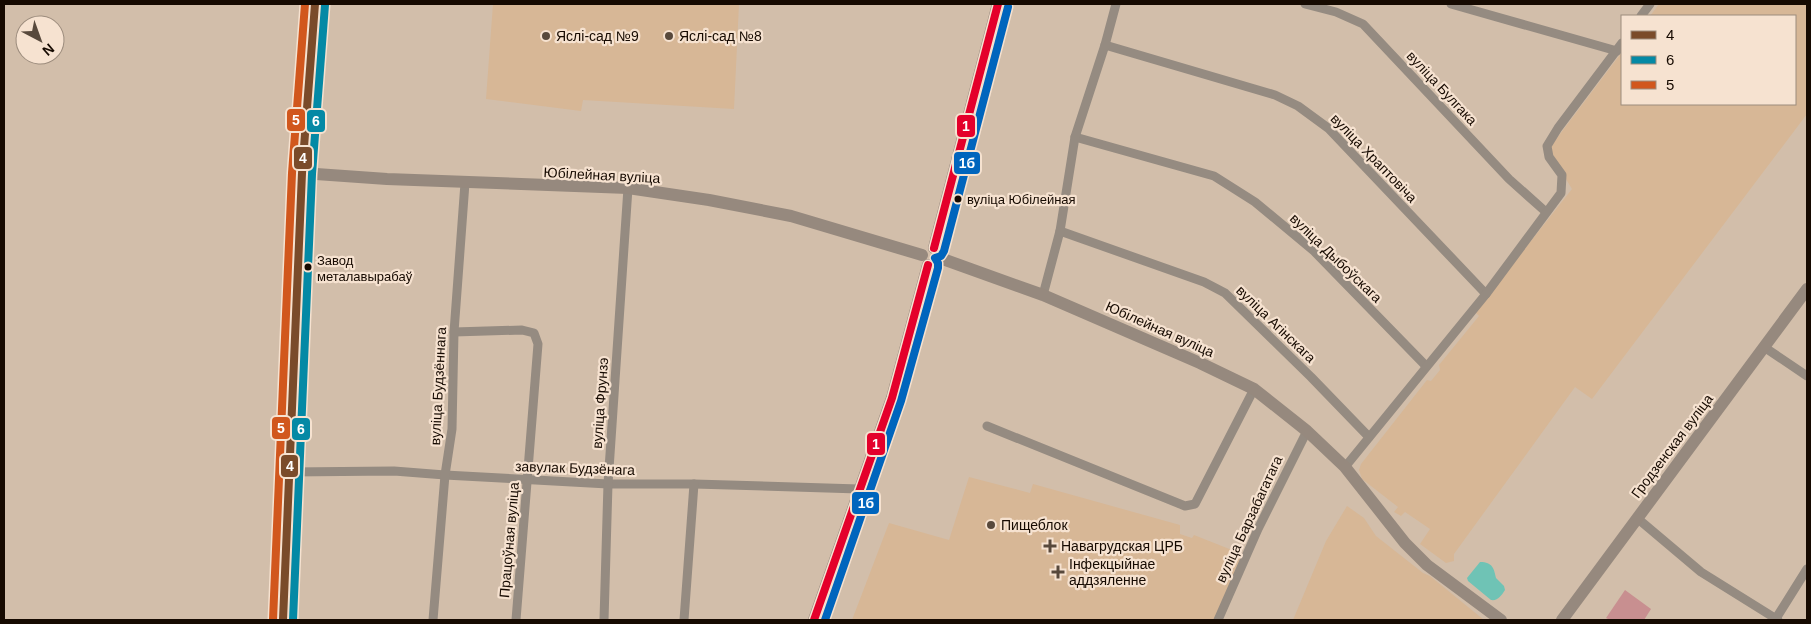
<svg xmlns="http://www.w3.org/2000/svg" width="1811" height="624" font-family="Arial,sans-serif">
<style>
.built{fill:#d7b796}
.forest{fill:#c88f90}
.water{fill:#6fc3b5}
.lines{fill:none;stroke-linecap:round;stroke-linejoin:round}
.street{stroke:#958b81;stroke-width:9}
.secondary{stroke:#96897e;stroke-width:12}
.bus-1-casing{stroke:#f6e2d0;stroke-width:11}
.bus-2-casing{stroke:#f6e2d0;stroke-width:11}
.bus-3-casing{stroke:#f6e2d0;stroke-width:11}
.bus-4-casing{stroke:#f6e2d0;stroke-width:11}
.bus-5-casing{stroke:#f6e2d0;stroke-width:11}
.bus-1{stroke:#7a4b2a;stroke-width:8}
.bus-2{stroke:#0489a5;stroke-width:8}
.bus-3{stroke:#d1571d;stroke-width:8}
.bus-4{stroke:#e4002b;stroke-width:8}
.bus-5{stroke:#0065bd;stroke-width:8}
.poi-dot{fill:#58493c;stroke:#f6e2d0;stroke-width:2}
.bus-dot{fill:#160a01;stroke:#f6e2d0;stroke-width:2}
.labels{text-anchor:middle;stroke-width:4.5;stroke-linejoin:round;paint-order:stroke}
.bus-label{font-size:13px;fill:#160a01;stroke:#f6e2d0;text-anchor:start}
.poi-label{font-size:14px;fill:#160a01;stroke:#f6e2d0;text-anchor:start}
.street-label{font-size:14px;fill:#160a01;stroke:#f6e2d0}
.line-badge{stroke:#f6e2d0;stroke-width:2}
.badge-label{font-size:14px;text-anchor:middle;font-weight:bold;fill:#fff}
</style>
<rect width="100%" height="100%" fill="#d2beaa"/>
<g class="built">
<polygon points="493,4 739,4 734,109 583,100 581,111 486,99"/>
<polygon points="1659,4 1807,4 1807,114 1592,399 1575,387 1454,554 1454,561 1446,563 1420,544 1430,529 1405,512 1401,516 1394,512 1398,507 1362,479 1359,470 1361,464 1427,380 1431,381 1440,370 1439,365 1479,316 1475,312 1572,189 1549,151 1551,146 1622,52 1622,104 1795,104 1795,16 1650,16"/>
<polygon points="969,477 1030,493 1033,484 1180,525 1180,534 1192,538 1194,535 1242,554 1215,620 852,620 889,523 949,540"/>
<polygon points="1347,506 1364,518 1376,536 1423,573 1430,576 1484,620 1293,620 1326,541"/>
</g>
<polygon class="forest" points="1625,590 1651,609 1644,620 1610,620 1606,618"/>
<path class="water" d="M1480 562C1493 562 1494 569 1496 578L1504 586 1505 590C1501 596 1498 601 1491 600L1468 581 1467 578Z"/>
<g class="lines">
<g class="street">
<polyline points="1305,4 1336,12 1363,24 1509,179 1546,212"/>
<polyline points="1451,4 1617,51"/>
<polyline points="1641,16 1650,4"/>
<polyline points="1105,45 1275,95 1298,106 1328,128 1486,294"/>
<polyline points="1075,137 1214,176 1255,202 1314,251 1426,366"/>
<polyline points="1060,231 1204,282 1225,293 1311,377 1369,437"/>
<polyline points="1043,295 1060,231 1075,137 1105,45 1116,4"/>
<polyline points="454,332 522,330 534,333 538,344 516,620"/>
<polyline points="1764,347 1807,376"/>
<polyline points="987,426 1185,506 1195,504 1254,389"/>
<polyline points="1345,467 1486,294 1561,193 1562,175 1549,157 1547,146 1558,128 1622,43"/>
<polyline points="290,472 394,471 445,475 608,484 694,484 859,489"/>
<polyline points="1637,518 1701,572 1778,620"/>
<polyline points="433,620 445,475 452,429 454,332 465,183"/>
<polyline points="604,620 608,484 628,188"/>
<polyline points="684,620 694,484"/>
<polyline points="1218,620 1258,529 1307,431"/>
<polyline points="1775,620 1807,569"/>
</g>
<g class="secondary">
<polyline points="302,173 387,179 628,188 709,200 791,216 922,255"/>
<polyline points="934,248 998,4"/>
<polyline points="940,258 1043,295 1200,363 1254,389 1307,431 1345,467 1405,543 1427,565 1501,620"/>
<polyline points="283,620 302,173 315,4"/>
<polyline points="814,620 892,398 928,265"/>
<polyline points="1562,620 1807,289"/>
</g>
<g class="bus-1-casing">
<polyline id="bus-1" points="283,620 302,173 315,4"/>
</g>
<g class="bus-2-casing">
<polyline id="bus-2" points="293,620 312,174 325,5"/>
</g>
<g class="bus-3-casing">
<polyline id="bus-3" points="273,620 292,173 305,4"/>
</g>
<g class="bus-4-casing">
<g id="bus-4">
<polyline points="934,248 998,4"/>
<polyline points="814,620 892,398 928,265"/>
</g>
</g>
<g class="bus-5-casing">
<polyline id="bus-5" points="825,620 901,401 938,268 938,263 935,258 941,256 944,251 1008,7"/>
</g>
<use href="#bus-1" class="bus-1"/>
<use href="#bus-2" class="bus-2"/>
<use href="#bus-3" class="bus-3"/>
<use href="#bus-4" class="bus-4"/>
<use href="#bus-5" class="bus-5"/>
</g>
<g class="poi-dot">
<circle cx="546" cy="36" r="5"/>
<circle cx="669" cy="36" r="5"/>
<circle cx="991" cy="525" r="5"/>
<path d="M1047.5 538.5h5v5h5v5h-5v5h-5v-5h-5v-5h5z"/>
<path d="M1055.5 564.5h5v5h5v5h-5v5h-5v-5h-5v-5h5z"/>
</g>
<g class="bus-dot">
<circle cx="958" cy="199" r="4.5"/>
<circle cx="308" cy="267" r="4.5"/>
</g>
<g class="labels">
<g class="bus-label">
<text x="967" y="204">вуліца Юбілейная</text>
<text x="317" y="265">Завод<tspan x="317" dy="16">металавырабаў</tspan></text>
</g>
<g class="poi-label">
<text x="556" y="41">Яслі-сад №9</text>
<text x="679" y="41">Яслі-сад №8</text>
<text x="1001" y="530">Пищеблок</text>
<text x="1061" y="551">Навагрудская ЦРБ</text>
<text x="1069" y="569">Інфекцыйнае<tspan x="1069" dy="16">аддзяленне</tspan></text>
</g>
<g class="street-label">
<text transform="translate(1442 88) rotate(47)" y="5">вуліца Булгака</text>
<text transform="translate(1374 158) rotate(46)" y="5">вуліца Храптовіча</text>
<text transform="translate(602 175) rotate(3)" y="5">Юбілейная вуліца</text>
<text transform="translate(1336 258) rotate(44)" y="5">вуліца Дыбоўскага</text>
<text transform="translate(1276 324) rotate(44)" y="5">вуліца Агінскага</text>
<text transform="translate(1160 329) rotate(24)" y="5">Юбілейная вуліца</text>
<text transform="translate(438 386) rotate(-87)" y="5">вуліца Будзённага</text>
<text transform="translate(600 403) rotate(-86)" y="5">вуліца Фрунзэ</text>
<text transform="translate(1672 446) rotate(-53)" y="5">Гродзенская вуліца</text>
<text transform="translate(575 468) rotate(2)" y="5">завулак Будзёнага</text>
<text transform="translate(1249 519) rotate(-65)" y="5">вуліца Барзабагатага</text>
<text transform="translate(509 540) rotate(-85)" y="5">Працоўная вуліца</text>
</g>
</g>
<g class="line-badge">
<rect x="286" y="108" width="20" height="24" rx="5" fill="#d1571d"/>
<rect x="306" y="109" width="20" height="24" rx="5" fill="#0489a5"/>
<rect x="956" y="114" width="20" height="24" rx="5" fill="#e4002b"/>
<rect x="293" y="146" width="20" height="24" rx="5" fill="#7a4b2a"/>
<rect x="953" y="151" width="28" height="24" rx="5" fill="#0065bd"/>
<rect x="271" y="416" width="20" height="24" rx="5" fill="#d1571d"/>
<rect x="291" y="417" width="20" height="24" rx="5" fill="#0489a5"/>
<rect x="866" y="432" width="20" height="24" rx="5" fill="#e4002b"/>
<rect x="280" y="454" width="19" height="24" rx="5" fill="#7a4b2a"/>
<rect x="851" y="491" width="29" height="24" rx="5" fill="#0065bd"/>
</g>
<g class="badge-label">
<text x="296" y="125">5</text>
<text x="316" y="126">6</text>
<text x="966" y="131">1</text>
<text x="303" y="163">4</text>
<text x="967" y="168">1б</text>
<text x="281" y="433">5</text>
<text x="301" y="434">6</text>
<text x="876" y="449">1</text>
<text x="290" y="471">4</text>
<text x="866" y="508">1б</text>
</g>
<rect width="1811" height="624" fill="none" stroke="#160a01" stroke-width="10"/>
<rect x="1621" y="15" width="175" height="90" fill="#f6e2d0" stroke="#9c8c7d"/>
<rect x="1631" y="31" width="25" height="8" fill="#7a4b2a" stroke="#9c8c7d"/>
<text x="1666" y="40" font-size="15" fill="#160a01">4</text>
<rect x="1631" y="56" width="25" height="8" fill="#0489a5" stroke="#9c8c7d"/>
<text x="1666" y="65" font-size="15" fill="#160a01">6</text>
<rect x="1631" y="81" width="25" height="8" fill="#d1571d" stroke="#9c8c7d"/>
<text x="1666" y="90" font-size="15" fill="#160a01">5</text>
<g transform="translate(40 40) rotate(139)"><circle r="24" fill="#f6e2d0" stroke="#9c8c7d"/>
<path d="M0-4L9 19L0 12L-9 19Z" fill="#58493c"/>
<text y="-8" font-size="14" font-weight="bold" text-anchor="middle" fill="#160a01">N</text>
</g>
</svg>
